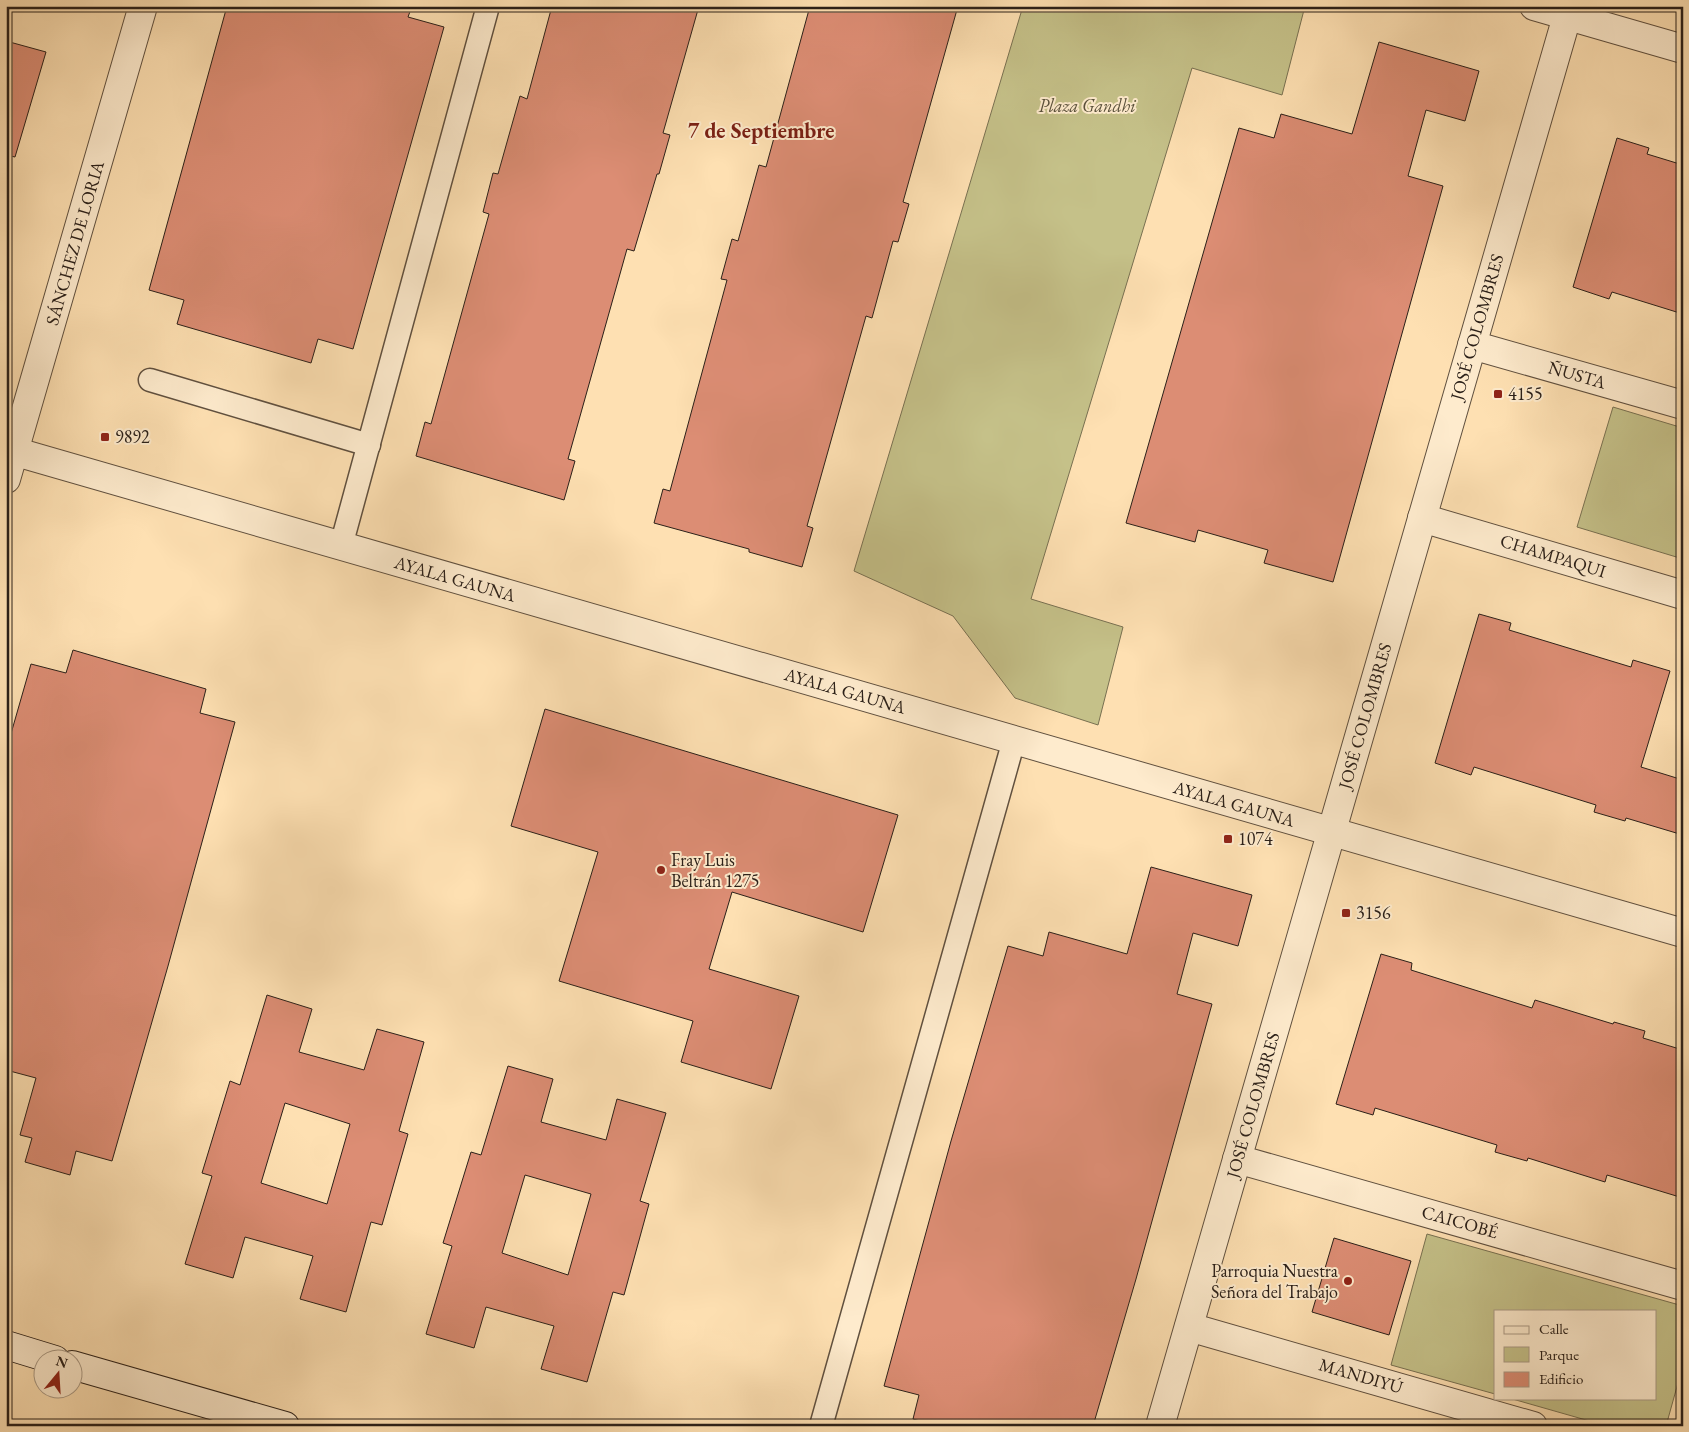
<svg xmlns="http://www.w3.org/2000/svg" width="1689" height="1432" font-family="'EB Garamond',serif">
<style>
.green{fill:#c5c189;stroke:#787051}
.building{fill:#dc8d74;stroke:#2b2019;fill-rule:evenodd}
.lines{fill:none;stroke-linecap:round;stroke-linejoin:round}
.lane-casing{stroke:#60503f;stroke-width:25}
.street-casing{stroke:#60503f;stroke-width:30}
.secondary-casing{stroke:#2b2019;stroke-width:30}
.lane{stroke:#feebcd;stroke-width:22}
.street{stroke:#feebcd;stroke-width:28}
.secondary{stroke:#feebcd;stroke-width:28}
.poi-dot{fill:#8f2418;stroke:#feebcd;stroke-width:2}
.labels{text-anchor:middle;stroke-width:4;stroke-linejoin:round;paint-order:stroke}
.park-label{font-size:18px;font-style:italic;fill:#59503b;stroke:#feebcd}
.street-label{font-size:18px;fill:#2b2019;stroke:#feebcd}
.poi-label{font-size:18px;fill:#2b2019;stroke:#feebcd;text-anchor:start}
.district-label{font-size:22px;font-weight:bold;fill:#7a1f14;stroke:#feebcd}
</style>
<rect width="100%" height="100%" fill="#fee0b2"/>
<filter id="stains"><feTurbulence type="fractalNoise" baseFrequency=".004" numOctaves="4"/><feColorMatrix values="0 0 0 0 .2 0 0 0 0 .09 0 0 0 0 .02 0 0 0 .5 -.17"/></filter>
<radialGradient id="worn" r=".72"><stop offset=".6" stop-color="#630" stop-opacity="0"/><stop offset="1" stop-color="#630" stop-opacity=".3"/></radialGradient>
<g class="green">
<polygon points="1023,6 1305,6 1282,95 1192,68 1031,599 1123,627 1098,725 1015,698 953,616 854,571"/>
<polygon points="1613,407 1683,428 1683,559 1577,527"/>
<polygon points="1427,1234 1683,1306 1683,1365 1666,1426 1607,1426 1509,1398 1655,1398 1655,1311 1495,1311 1495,1394 1391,1365"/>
</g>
<g class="building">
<polygon points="227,6 412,6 408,17 444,27 353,349 318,339 311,363 177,324 184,300 149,290"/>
<polygon points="552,6 699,6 663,133 670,135 659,174 657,174 634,251 627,249 568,459 575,461 564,500 416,456 425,422 431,424 489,214 483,212 493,173 498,174 520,96 527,99"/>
<polygon points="810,6 958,6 903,202 909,204 898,242 893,241 872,318 866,316 807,526 813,528 802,567 749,552 749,549 654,523 663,489 670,491 727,280 721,279 732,239 738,241 759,165 766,167"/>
<polygon points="6,41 46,52 15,157 6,155"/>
<polygon points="1379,42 1479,71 1465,121 1426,110 1408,176 1443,186 1333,582 1264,563 1268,550 1198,530 1195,542 1126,523 1239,128 1274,138 1281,114 1352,134"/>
<polygon points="1617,138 1649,148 1647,154 1683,165 1683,314 1612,292 1609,299 1573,287"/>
<polygon points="1479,614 1511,623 1509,630 1631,667 1633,660 1670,671 1641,767 1683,780 1683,835 1626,818 1625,821 1594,812 1596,805 1474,767 1471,775 1435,763"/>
<polygon points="73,650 206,689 200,713 235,722 168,966 112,1161 76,1151 70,1175 25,1162 32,1138 20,1135 36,1078 6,1070 6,751 31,664 66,673"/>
<polygon points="545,709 898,815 863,932 732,892 709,969 799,996 771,1089 681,1062 693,1021 559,981 598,852 511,826"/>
<polygon points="1151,867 1252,895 1238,946 1193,933 1177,994 1212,1004 1136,1279 1093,1426 938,1426 913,1419 919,1395 884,1386 951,1141 1008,946 1043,956 1049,932 1127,954"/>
<polygon points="1381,954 1412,963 1411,970 1532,1008 1535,1000 1613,1024 1614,1022 1645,1031 1643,1038 1683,1050 1683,1198 1607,1175 1605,1182 1528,1158 1527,1161 1495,1152 1497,1145 1375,1108 1373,1115 1336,1104"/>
<path d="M267 995 312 1009 299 1052 364 1070 377 1029 424 1042 399 1131 408 1134 382 1225 371 1222 346 1312 300 1299 313 1256 245 1237 233 1278 185 1264 212 1176 202 1173 230 1081 240 1085ZM285 1103 350 1124 327 1204 261 1183Z"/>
<path d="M508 1066 553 1079 541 1122 606 1140 617 1099 666 1113 640 1201 649 1204 624 1295 613 1292 587 1382 541 1369 554 1326 486 1307 474 1348 426 1334 452 1246 443 1243 471 1152 481 1155ZM525 1175 591 1194 568 1275 502 1253Z"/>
<polygon points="1334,1238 1411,1261 1389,1335 1312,1312"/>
</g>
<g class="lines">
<g class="lane-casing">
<g id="lane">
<polyline points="150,380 369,445"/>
<polyline points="341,546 488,6"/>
<polyline points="821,1426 1014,740"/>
</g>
</g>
<g class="street-casing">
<g id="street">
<polyline points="1534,6 1683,49"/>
<polyline points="1472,345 1683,405"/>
<polyline points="6,449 1683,933"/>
<polyline points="6,479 143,6"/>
<polyline points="1422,518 1683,595"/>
<polyline points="1237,1159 1683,1286"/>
<polyline points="1189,1327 1533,1426"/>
<polyline points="1160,1426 1570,6"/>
</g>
</g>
<g class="secondary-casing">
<g id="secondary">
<polyline points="6,1345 55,1360"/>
<polyline points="72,1365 285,1426"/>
</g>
</g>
<use href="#lane" class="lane"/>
<use href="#street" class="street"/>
<use href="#secondary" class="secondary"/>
</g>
<g class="poi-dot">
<rect x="1493" y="389" width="10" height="10" rx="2.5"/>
<rect x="100" y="432" width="10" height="10" rx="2.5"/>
<rect x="1223" y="834" width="10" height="10" rx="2.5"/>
<circle cx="661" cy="870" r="5"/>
<rect x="1341" y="908" width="10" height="10" rx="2.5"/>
<circle cx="1348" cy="1281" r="5"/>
</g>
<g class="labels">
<g class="park-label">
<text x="1087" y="112">Plaza Gandhi</text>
</g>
<g class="street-label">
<text transform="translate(75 243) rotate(-74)" y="6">SÁNCHEZ DE LORIA</text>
<text transform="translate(1477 327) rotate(-74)" y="6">JOSÉ COLOMBRES</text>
<text transform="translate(1577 375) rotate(16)" y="6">ÑUSTA</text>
<text transform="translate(1553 556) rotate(17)" y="6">CHAMPAQUI</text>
<text transform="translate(455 579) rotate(16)" y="6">AYALA GAUNA</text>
<text transform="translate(845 691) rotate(16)" y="6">AYALA GAUNA</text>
<text transform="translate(1365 716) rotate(-74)" y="6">JOSÉ COLOMBRES</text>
<text transform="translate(1234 804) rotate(16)" y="6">AYALA GAUNA</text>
<text transform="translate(1253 1105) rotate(-74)" y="6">JOSÉ COLOMBRES</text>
<text transform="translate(1460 1222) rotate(16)" y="6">CAICOBÉ</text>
<text transform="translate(1361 1376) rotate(16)" y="6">MANDIYÚ</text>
</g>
<g class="poi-label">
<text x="1508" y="400">4155</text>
<text x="115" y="443">9892</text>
<text x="1238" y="845">1074</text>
<text x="671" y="866">Fray Luis<tspan x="671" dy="21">Beltrán 1275</tspan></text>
<text x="1356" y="919">3156</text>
<text x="1338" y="1277" text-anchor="end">Parroquia Nuestra<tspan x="1338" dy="21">Señora del Trabajo</tspan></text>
</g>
<g class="district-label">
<text x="761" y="138">7 de Septiembre</text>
</g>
</g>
<rect width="1689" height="1432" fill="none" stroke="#fee0b2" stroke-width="25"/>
<rect x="8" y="8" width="1674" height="1417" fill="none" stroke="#2b2019" stroke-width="2.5"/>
<rect x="12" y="12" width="1664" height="1407" fill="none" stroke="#2b2019"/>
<rect x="1494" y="1310" width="162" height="90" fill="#feebcd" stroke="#aa9a85"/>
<rect x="1504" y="1326" width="25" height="8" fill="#feebcd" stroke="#aa9a85"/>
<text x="1539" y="1334" font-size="15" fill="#2b2019">Calle</text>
<rect x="1504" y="1347" width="25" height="15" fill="#c5c189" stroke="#aa9a85"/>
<text x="1539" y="1360" font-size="15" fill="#2b2019">Parque</text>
<rect x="1504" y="1372" width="25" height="15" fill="#dc8d74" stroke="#aa9a85"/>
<text x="1539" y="1384" font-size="15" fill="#2b2019">Edificio</text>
<g transform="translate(58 1374) rotate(18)"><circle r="24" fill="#feebcd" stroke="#aa9a85"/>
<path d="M0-4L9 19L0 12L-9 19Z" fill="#8f2418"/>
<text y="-8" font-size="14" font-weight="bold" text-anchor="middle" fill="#2b2019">N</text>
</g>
<rect width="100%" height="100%" filter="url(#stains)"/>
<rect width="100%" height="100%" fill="url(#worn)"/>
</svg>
